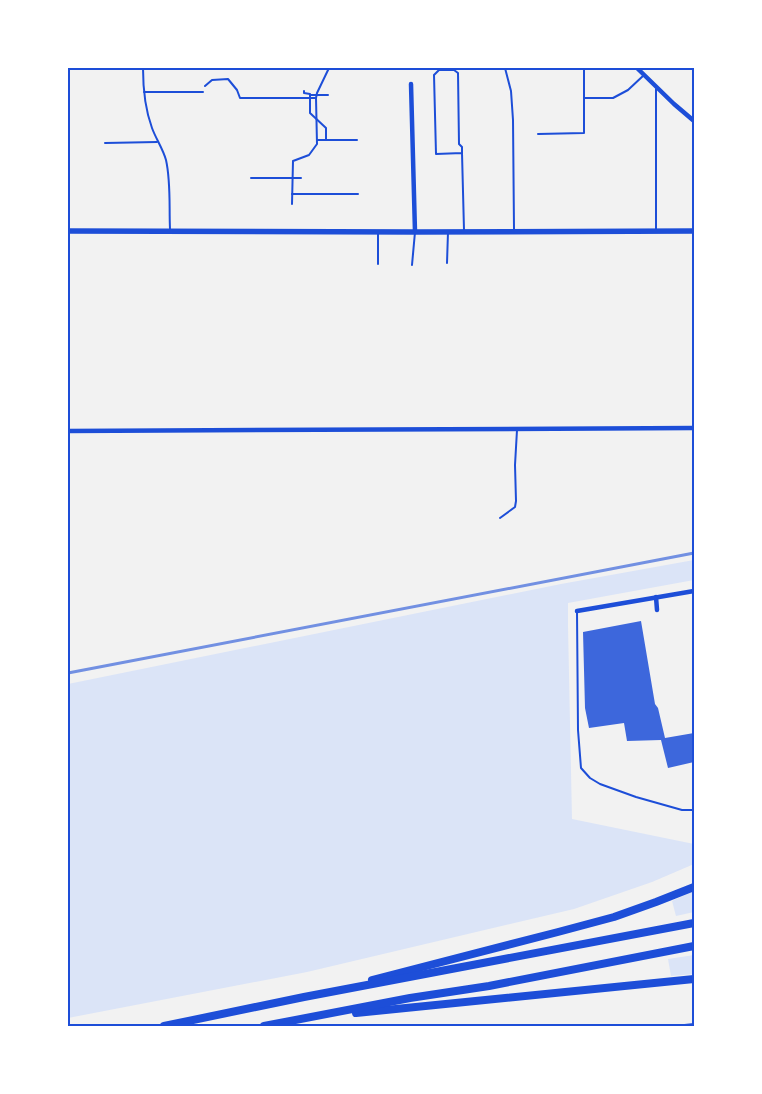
<svg xmlns="http://www.w3.org/2000/svg" width="762" height="1094" font-family="Inter,sans-serif">
<style>
.green{fill:#dbe4f7}
.building{fill:#3d67dc}
.lines{fill:none;stroke-linecap:round;stroke-linejoin:round}
.path{stroke:#1d4ed8;stroke-width:2}
.service{stroke:#1d4ed8;stroke-width:2}
.minor{stroke:#1d4ed8;stroke-width:4.5}
.tertiary{stroke:#1d4ed8;stroke-width:5.5}
.motorway{stroke:#1d4ed8;stroke-width:8}
.rail{stroke:#7290e2;stroke-width:3}
.neatline{fill:none;stroke:#1d4ed8;stroke-width:2}
</style>
<rect width="100%" height="100%" fill="#f2f2f2"/>
<g class="green">
<polygon points="694,560 694,580 568,603 568,626 572,819 694,844 694,864 652,882 574,909 307,972 68,1018 68,684 561,584"/>
<polygon points="694,891 694,912 676,916 672,901"/>
<polygon points="694,955 694,974 671,976 668,959"/>
</g>
<polygon class="building" points="641,621 655,704 658,708 665,738 694,733 694,762 668,768 661,740 627,741 624,723 589,728 585,708 583,632"/>
<g class="lines">
<g class="path">
<polyline points="205,86 212,80 228,79 237,90 240,98 316,98 317,93 329,68"/>
<polyline points="304,91 304,93 310,94 310,113 326,128 326,140"/>
<polyline points="310,95 328,95"/>
<polyline points="317,140 357,140"/>
<polyline points="251,178 301,178"/>
<polyline points="292,194 358,194"/>
<polyline points="292,204 293,161 309,155 317,144 316,98"/>
</g>
<g class="service">
<path d="M143 68C143 88 145 109 152 128 156 139 163 149 166 160 171 182 169 207 170 229"/>
<polyline points="505,68 511,91 513,120 514,229"/>
<polyline points="535,69 584,69 584,98"/>
<polyline points="144,92 203,92"/>
<polyline points="538,134 584,133 584,98 613,98 628,90 644,75"/>
<polyline points="105,143 157,142"/>
<polyline points="462,153 436,154 434,75 439,70 454,70 458,73 459,144 462,147 462,153 464,230"/>
<polyline points="656,229 656,89"/>
<polyline points="378,232 378,264"/>
<polyline points="447,263 448,232"/>
<polyline points="412,265 415,232"/>
<polyline points="500,518 515,507 516,501 515,465 517,430"/>
<polyline points="577,612 578,730 581,768 590,778 600,784 636,797 682,810 694,810"/>
<polyline points="675,1026 694,1024"/>
</g>
<g class="minor">
<polyline points="637,68 674,104 694,121"/>
<polyline points="411,84 415,232"/>
<polyline points="68,431 694,428"/>
<polyline points="656,597 657,610"/>
<polyline points="577,611 694,591"/>
</g>
<polyline class="tertiary" points="68,231 415,232 694,231"/>
<g class="motorway">
<polyline points="372,980 558,932 614,917 656,902 694,887"/>
<polyline points="356,1013 694,979"/>
<polyline points="164,1026 304,997 694,923"/>
<polyline points="264,1026 410,998 489,986 694,946"/>
</g>
<polyline class="rail" points="68,673 694,553"/>
</g>
<rect width="762" height="1094" fill="none" stroke="#ffffff" stroke-width="138"/>
<rect x="69" y="69" width="624" height="956" class="neatline"/>
</svg>
